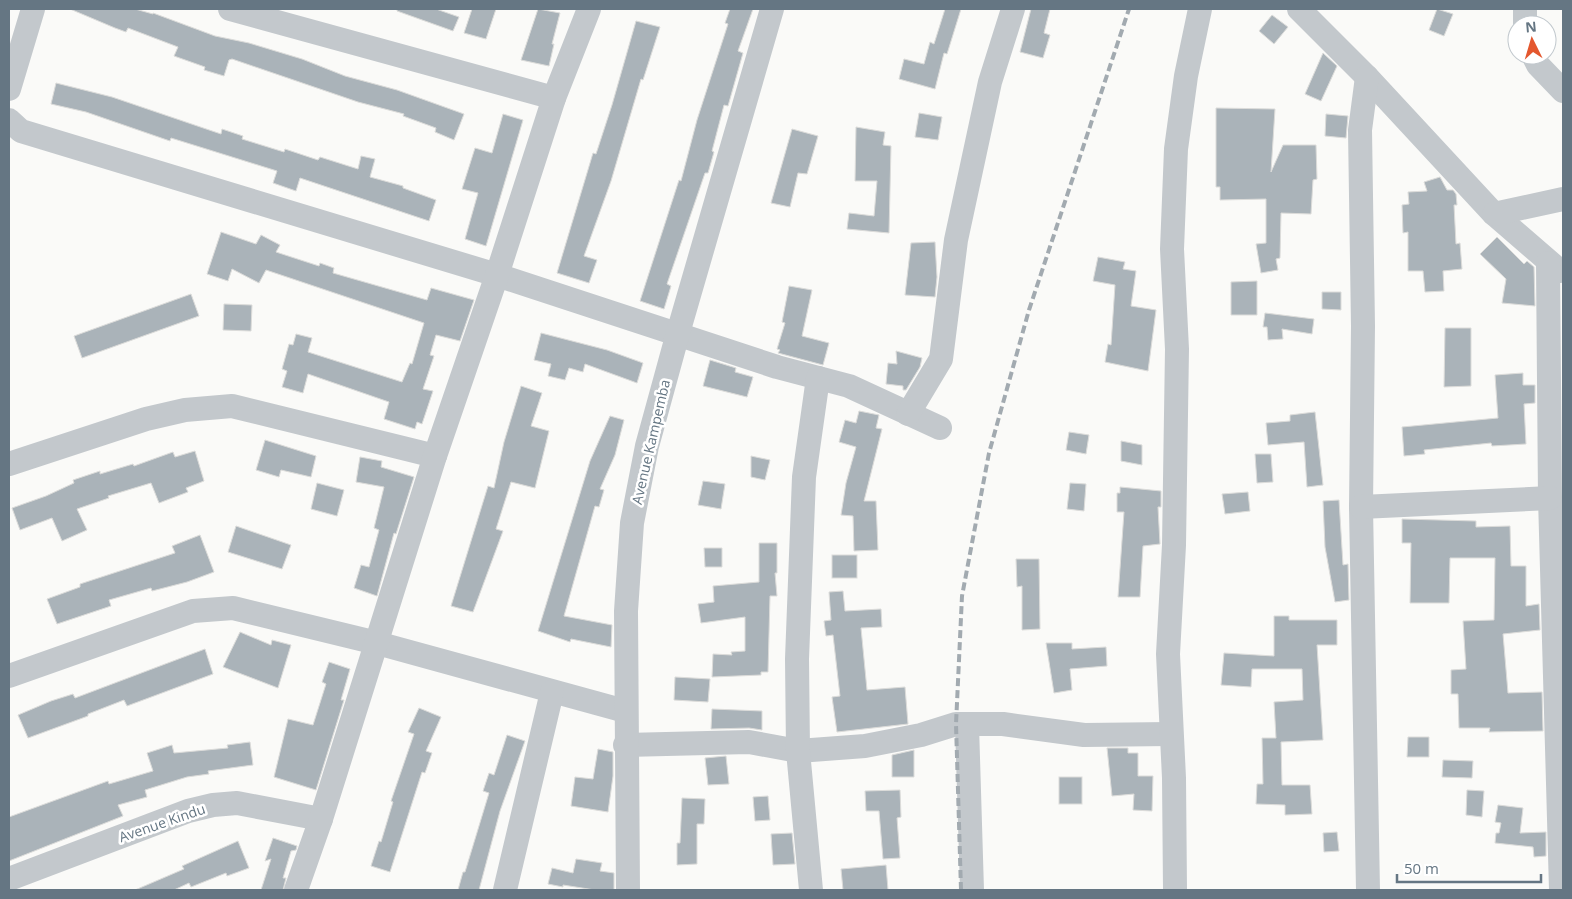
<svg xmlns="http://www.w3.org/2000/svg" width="1572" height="899" font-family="'Open Sans',sans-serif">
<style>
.building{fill:#aab3b9;stroke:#dcdcda}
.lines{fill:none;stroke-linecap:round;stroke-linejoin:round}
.minor{stroke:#c3c8cc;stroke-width:24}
.rail{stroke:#a2aab0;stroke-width:4;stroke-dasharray:8 4;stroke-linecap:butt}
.labels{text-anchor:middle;stroke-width:5;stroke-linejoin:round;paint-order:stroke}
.street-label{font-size:14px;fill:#657683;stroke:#fff}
</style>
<rect width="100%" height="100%" fill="#fafaf8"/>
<g class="building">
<polygon points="70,9 135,9 153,14 153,13 215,36 249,43 302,59 345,76 397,90 464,114 454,140 435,132 436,128 403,116 404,114 358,102 232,59 229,60 224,76 204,70 205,67 174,56 178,47 128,28 126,32 115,28"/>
<polygon points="397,9 436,9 459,17 453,31 397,11"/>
<polygon points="472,9 496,9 486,39 464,33"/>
<polygon points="538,9 560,13 552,44 554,44 549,66 521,60"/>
<polygon points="730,9 753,9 738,51 743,53 728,106 724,105 712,151 714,152 708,173 705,173 667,284 671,286 664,309 640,301 679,180 681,181 697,120 728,24 725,23"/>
<polygon points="945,9 961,9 947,54 944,53 935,89 899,79 904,59 924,64 930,42 934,44"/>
<polygon points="1031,9 1050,9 1044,33 1050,35 1043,58 1020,52"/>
<polygon points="1437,9 1453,14 1444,36 1429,30"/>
<polygon points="1272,15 1288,27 1274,44 1259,31"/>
<polygon points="636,21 660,27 643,80 641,79 611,181 584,256 597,260 589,283 557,273 593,153 596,154 612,105"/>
<polygon points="1323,53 1337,66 1321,101 1305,94"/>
<polygon points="56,83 112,97 221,134 222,129 243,136 242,139 284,152 285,149 318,160 320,157 358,169 361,156 375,159 370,177 403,186 403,188 436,200 429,221 300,178 296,191 273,183 277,171 171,138 170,141 86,112 51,104"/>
<polygon points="1216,108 1275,109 1271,172 1283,145 1316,145 1317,179 1313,180 1311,214 1281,213 1280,258 1276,259 1278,270 1261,273 1256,244 1266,243 1266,199 1220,200 1220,187 1216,187"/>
<polygon points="919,113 942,117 938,140 915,137"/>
<polygon points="503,114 523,120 486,246 465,239 478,193 462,189 475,148 492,153"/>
<polygon points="1326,114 1348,116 1346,138 1325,136"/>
<polygon points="856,127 885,132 883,145 891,146 889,233 847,229 849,213 874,216 877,181 855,181"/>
<polygon points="792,129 818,136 807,174 798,173 790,207 771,203"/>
<polygon points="1440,177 1447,190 1453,190 1456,194 1457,205 1454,205 1456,244 1460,243 1462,269 1443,271 1444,291 1425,292 1423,271 1408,271 1408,232 1403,233 1402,205 1409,204 1408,192 1427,191 1424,182"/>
<polygon points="221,232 256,244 261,235 280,245 276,252 319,266 320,263 334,268 333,273 427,300 431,288 474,300 460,341 436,335 430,355 434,356 423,389 433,391 422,424 417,422 415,429 384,419 389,402 308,374 303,393 282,387 287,371 282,369 289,344 293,345 296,334 312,338 308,352 402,382 410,363 412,364 424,323 266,270 259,283 232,269 228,281 207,274"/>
<polygon points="1497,237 1524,264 1527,261 1534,267 1535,306 1502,303 1506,279 1480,254"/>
<polygon points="935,242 937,277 935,297 905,295 911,243"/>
<polygon points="1098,257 1125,262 1123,269 1136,271 1131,306 1156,310 1148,371 1105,362 1108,344 1111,345 1115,285 1093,281"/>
<polygon points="1257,281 1257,315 1231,315 1231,282"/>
<polygon points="789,286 812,290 802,336 829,343 823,365 778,353 780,350 777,349 785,323 782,322"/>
<polygon points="1322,292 1341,292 1341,310 1322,309"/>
<polygon points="191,294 199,316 82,358 74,336"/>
<polygon points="224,304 252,305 251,331 223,330"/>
<polygon points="1265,313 1314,319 1312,334 1282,329 1283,339 1268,340 1267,327 1263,327"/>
<polygon points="1445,328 1471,328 1471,386 1444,387"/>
<polygon points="541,333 607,350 643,363 637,383 585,364 583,372 569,368 565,380 548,376 551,364 534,360"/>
<polygon points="896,351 922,358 920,367 906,390 903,390 903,386 886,384 888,363 897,364"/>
<polygon points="710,360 736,368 735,372 753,377 747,397 703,386"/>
<polygon points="1523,373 1523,385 1535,385 1535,403 1524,404 1526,444 1492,446 1491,443 1424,450 1425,454 1404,456 1402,427 1498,418 1495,375"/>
<polygon points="521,386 542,393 531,426 549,431 535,488 511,482 496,529 503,531 473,612 451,606 488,486 494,488 504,442"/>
<polygon points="859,411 879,415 876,428 882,429 864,501 876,501 878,550 854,551 853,516 841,515 846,483 856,447 839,442 845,420 856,423"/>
<polygon points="1315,412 1323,485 1307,487 1304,442 1268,445 1266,423 1290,421 1290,415"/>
<polygon points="610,416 624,420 615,455 600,489 604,490 599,507 595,506 564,616 612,625 611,647 571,639 570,642 538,631 590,461"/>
<polygon points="1069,432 1089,435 1086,454 1066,450"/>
<polygon points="265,440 316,456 311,477 281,470 279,477 256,470"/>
<polygon points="1121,441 1142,445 1142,465 1121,461"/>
<polygon points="195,451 204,481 186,488 188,492 159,503 151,483 108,496 109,498 77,509 87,530 62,541 52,518 20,530 12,508 46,496 74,483 73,480 100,471 100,474 133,464 134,466 173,452 175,457"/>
<polygon points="1255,454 1271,454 1273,482 1257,483"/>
<polygon points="751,456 770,460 765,480 751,477"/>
<polygon points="360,457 382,461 381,467 414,477 396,534 394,533 377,596 354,588 361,565 369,567 379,530 374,528 384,487 356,482"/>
<polygon points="703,481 725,484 721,509 698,505"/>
<polygon points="317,483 344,490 337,516 311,509"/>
<polygon points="1070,483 1086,484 1084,511 1067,509"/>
<polygon points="1120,487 1161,491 1161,507 1158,507 1160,544 1143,546 1140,597 1118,597 1124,512 1117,512 1117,493 1120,493"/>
<polygon points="1248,492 1250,511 1225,514 1222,494"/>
<polygon points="1339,500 1343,565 1348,564 1349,600 1335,602 1325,547 1323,501"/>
<polygon points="1402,519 1476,521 1476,527 1510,526 1511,566 1526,566 1526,606 1539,604 1540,630 1503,634 1508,693 1542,692 1543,731 1489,732 1490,728 1459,728 1458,694 1451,694 1451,670 1466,669 1463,621 1494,620 1495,558 1450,558 1449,603 1410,603 1411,543 1402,543"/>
<polygon points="236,526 291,545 282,569 228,552"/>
<polygon points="200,535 214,572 187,582 152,591 151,588 109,600 111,606 57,624 47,599 80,587 80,584 175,553 172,546"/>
<polygon points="759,543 777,543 777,573 775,573 777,596 770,596 768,672 761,672 761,675 712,677 713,654 732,655 731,652 745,651 745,617 701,623 698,604 714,602 713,586 759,582"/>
<polygon points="704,548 722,548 722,567 705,567"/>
<rect x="832" y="555" width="25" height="23"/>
<polygon points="1016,559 1039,559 1040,629 1022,630 1022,586 1017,587"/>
<polygon points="843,591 845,611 881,609 882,627 861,628 867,690 905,687 908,724 837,732 832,697 840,696 833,635 826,636 824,621 831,620 829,592"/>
<polygon points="1274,616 1289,616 1289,620 1337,620 1337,645 1317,645 1323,740 1281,742 1282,785 1310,785 1312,814 1285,815 1285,805 1256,804 1257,784 1263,784 1262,738 1276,738 1274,702 1303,700 1302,669 1252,669 1251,687 1221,685 1224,653 1274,656"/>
<polygon points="240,632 271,645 272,640 291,645 278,688 223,667"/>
<polygon points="1046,643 1072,643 1072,649 1106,647 1107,666 1070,669 1072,690 1054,693"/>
<polygon points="205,649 213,674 127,706 124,700 88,714 88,716 28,738 18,715 51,701 73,694 75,698"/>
<polygon points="329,662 350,669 341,700 344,700 316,790 274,777 288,719 313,725 326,684 322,682"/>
<polygon points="675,677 710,679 708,702 674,700"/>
<polygon points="419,708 441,717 426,751 432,753 425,773 422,772 390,872 371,866 379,841 381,842 393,802 391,801 414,734 408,732"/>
<polygon points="712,709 762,711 762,730 749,728 711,729"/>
<polygon points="507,735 525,741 500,811 479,890 458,890 463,872 465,872 489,793 483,791 489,773 494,775"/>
<polygon points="1408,737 1429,737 1429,757 1407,757"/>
<polygon points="250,742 253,765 208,771 209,774 187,777 145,790 147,797 118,805 123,816 9,861 9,817 108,781 109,784 153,771 147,753 172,745 174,753 228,748 227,745"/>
<polygon points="1107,748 1128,748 1128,753 1138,753 1138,776 1153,776 1152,811 1133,810 1134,794 1112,796"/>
<polygon points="598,749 613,752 613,776 608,812 571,806 575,777 593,779"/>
<polygon points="914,750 914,777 892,777 892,755"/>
<polygon points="726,756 729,784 708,785 705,758"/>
<polygon points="1443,760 1473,761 1472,778 1442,777"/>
<rect x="1059" y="777" width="23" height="27"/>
<polygon points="900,790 901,817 897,818 900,858 883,859 879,811 866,811 865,791"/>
<polygon points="1467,790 1484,791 1482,817 1466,815"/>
<polygon points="768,796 770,820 755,821 753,797"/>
<polygon points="682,798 705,799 704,824 697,824 697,864 677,865 677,843 680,843"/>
<polygon points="1498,805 1523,808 1520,833 1546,832 1546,856 1534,857 1533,847 1495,843 1496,833 1499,833 1501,823 1495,822"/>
<polygon points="1337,832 1339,851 1324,852 1323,833"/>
<polygon points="792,833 795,864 773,865 771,834"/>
<polygon points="273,838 297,846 296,850 291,851 283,878 286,878 283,890 261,890 271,859 265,861"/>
<polygon points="238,841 249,868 227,876 226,873 191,887 189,883 174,890 135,890 184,869 182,866"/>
<polygon points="576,859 602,863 600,871 614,873 614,890 595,890 563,885 563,887 548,884 552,868 573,873"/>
<polygon points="886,865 888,890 843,890 841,869"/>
</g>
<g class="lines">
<g class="minor">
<polyline points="230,9 554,98"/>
<polyline points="1299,9 1367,77 1494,214 1560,271"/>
<polyline points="1525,9 1525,25"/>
<polyline points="1533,55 1538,65 1563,91"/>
<polyline points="1367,77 1360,130 1363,326 1361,507 1368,890"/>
<polyline points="9,89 33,9"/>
<polyline points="9,120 21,131 497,275 777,367 849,386 940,428"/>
<polyline points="1494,214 1563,199"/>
<polyline points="1548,263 1550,498 1561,890"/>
<polyline points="908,414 941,359 956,240 990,82 1013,9"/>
<polyline points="9,464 146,419 185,410 232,406 435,456"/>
<polyline points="1361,507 1550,498"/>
<polyline points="9,676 193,611 233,608 377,643 625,711"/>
<polyline points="967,725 972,890"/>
<polyline points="625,745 749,742 798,751 865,746 921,735 956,724 1003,724 1084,735 1170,734"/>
<polyline points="9,879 188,811 213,805 237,803 321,819"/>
<polyline points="296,890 321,819 435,456 497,275 554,98 589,9"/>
<polyline points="505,890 552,692"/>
<polyline points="628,890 626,611 632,523 647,446 678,333 772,9"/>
<polyline points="811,890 798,751 797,659 804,477 818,378"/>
<polyline points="1175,890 1174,778 1168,654 1174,545 1177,349 1172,249 1176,149 1186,76 1200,9"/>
</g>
<polyline class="rail" points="961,890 956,724 962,596 989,453 1029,310 1129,9"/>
</g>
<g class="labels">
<g class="street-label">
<text transform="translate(651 442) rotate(-77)" y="5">Avenue Kampemba</text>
<text transform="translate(162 823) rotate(-19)" y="5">Avenue Kindu</text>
</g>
</g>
<rect width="1572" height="899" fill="none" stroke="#657683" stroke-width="20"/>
<g transform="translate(1532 40) rotate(355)"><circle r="24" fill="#ffffff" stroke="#c1c8cd"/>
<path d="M0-4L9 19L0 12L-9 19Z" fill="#e4572e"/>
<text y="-8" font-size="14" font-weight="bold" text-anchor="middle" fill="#657683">N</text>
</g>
<path d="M1397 874v8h144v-8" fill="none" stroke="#657683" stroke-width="2.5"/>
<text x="1404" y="874" font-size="15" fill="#657683" stroke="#ffffff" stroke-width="4" paint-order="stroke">50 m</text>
</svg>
